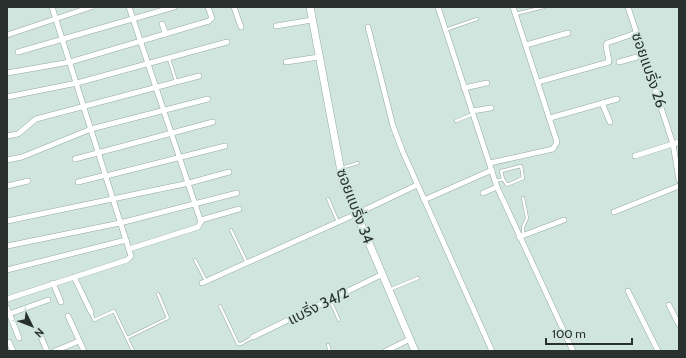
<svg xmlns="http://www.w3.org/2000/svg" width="686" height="358" font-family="Cabin,'Noto Sans Thai',sans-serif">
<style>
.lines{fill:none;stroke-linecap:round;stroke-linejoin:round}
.lane-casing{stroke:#94a9a2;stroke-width:3.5}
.street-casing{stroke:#94a9a2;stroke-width:6}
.secondary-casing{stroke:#94a9a2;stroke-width:8}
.lane{stroke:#fff;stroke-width:2.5}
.street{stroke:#fff;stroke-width:5}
.secondary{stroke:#fff;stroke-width:7}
.labels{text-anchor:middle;stroke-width:4;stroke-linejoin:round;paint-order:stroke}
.street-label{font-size:15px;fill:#29312f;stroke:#cfe5de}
</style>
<rect width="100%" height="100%" fill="#cfe5de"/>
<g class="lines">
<g class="lane-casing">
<g id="lane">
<polyline points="515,14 544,7"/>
<polyline points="445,30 477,19"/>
<polyline points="169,59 176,81"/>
<polyline points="456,121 473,114"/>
<polyline points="341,168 358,163"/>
<polyline points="496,181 503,179 501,171 521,166 523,178 507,185 503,179"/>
<polyline points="523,198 527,218 523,227 523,235"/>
<polyline points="328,199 338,222"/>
<polyline points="231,230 247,263"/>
<polyline points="195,260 206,281"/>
<polyline points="389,290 418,278"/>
<polyline points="330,300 339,320"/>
<polyline points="220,306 238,344 241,344 253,337"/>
<polyline points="91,313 94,320 114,311 133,351"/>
<polyline points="127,338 168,318 158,294"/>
<polyline points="328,345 330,351"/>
</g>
</g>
<g class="street-casing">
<g id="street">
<polyline points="234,7 241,27"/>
<polyline points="438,7 497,187 573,351"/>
<polyline points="628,7 673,144 679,180"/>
<polyline points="162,24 166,34"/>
<polyline points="276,26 312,20"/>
<polyline points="368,27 393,126 402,150 492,351"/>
<polyline points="7,35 91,7"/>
<polyline points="526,45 568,33"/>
<polyline points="18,52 174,7"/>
<polyline points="286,62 319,57"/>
<polyline points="619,62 644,55"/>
<polyline points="7,73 70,62 209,21 212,18 208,7"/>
<polyline points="538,82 609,62 606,45 607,43 636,33"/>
<polyline points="464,88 487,83"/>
<polyline points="7,97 77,83 227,42"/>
<polyline points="602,103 610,122"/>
<polyline points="472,111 491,108"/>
<polyline points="550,118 617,99"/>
<polyline points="7,136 18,134 36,119 199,76"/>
<polyline points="635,156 679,142"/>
<polyline points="75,159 213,122"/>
<polyline points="7,160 22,157 91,129 208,99"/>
<polyline points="490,163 553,149 557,142 513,7"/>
<polyline points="106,176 225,146"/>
<polyline points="78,182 106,175"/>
<polyline points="7,186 28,181"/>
<polyline points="483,193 497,187"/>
<polyline points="424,200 492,170"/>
<polyline points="614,212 679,186"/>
<polyline points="201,220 239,209"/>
<polyline points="7,221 189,183 229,172"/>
<polyline points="519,237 564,220"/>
<polyline points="7,246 120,223 237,193"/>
<polyline points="129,249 198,227 201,222 129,7"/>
<polyline points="7,270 126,240"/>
<polyline points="74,277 91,312"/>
<polyline points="53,283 61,302"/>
<polyline points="202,283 356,214 417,185"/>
<polyline points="628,291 658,351"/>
<polyline points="7,299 127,260 131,256 52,7"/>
<polyline points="669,305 679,325"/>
<polyline points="7,308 19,338"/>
<polyline points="9,314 48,300"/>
<polyline points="68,316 84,351"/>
<polyline points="38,330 47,351"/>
<polyline points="253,337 383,274"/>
<polyline points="9,342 13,351"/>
<polyline points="55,351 79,341"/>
<polyline points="386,351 410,339"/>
</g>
</g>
<g class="secondary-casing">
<polyline id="secondary" points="310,7 343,182 415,351"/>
</g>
<use href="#lane" class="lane"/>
<use href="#street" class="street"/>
<use href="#secondary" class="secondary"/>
</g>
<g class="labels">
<g class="street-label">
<text transform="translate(649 70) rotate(71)" y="5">ซอยแบริ่ง 26</text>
<text transform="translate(355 206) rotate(69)" y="5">ซอยแบริ่ง 34</text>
<text transform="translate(318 306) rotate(-26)" y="5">แบริ่ง 34/2</text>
</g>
</g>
<rect width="686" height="358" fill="none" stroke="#29312f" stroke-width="16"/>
<g transform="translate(32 326) rotate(133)" stroke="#cfe5de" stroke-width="3" paint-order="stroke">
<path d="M0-3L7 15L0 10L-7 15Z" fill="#29312f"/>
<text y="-6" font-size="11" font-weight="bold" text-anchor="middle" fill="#29312f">N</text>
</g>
<path d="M546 338v6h86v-6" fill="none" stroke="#29312f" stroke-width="2"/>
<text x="552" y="338" font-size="12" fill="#29312f" stroke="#cfe5de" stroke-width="3" paint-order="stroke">100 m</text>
</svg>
